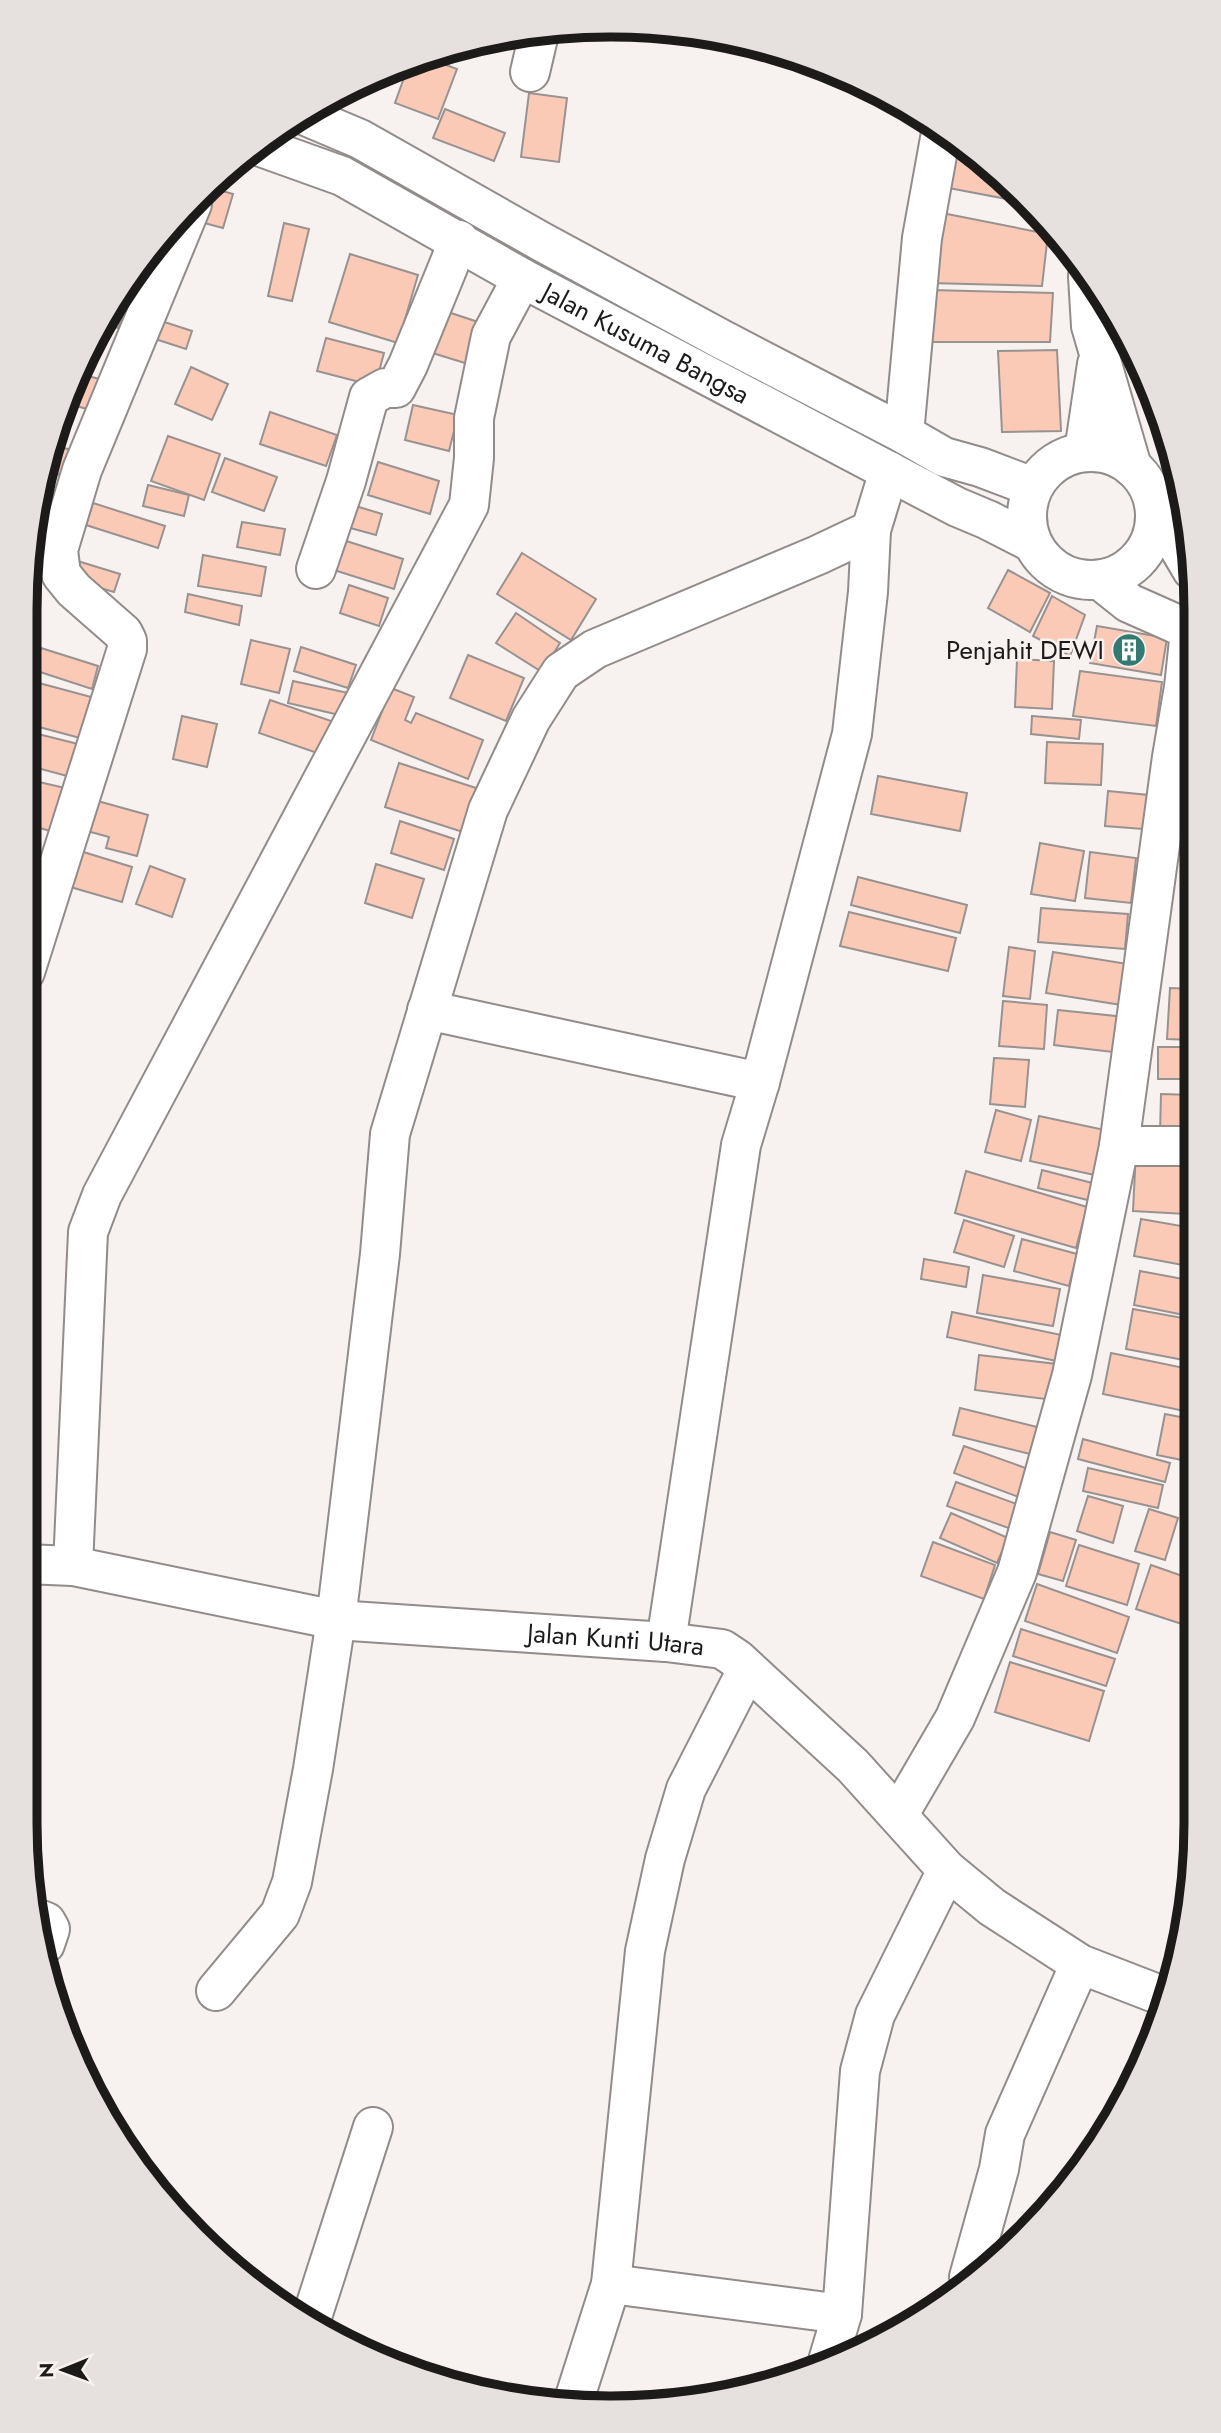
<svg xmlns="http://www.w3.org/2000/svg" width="1221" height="2433" font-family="Jost,sans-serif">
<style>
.building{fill:#fbcab7;stroke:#989290;stroke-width:2}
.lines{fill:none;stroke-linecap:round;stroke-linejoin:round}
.minor-casing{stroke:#918c8a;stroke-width:42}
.minor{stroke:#fff;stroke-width:38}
.labels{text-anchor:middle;stroke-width:5;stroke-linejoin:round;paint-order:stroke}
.street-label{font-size:26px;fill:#1d1a1a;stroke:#f7f1ef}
.poi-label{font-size:26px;fill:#1d1a1a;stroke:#f7f1ef;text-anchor:end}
.rim{fill:none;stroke:#1d1a1a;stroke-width:9}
</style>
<rect width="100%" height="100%" fill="#f7f1ef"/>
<g class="building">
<polygon points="495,39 491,51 472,44"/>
<polygon points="422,56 457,69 438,119 395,103 410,61"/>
<polygon points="529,93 567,98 559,162 521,157"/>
<polygon points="445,109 505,133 494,161 433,138"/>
<polygon points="948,138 997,170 1028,203 938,186"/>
<polygon points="208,187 233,194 223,228 193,220 200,196"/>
<polygon points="937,212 1048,234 1042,286 929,283"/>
<polygon points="284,223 309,229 292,301 268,296"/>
<polygon points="350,254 418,275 398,343 329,322"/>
<polygon points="931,290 1053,293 1050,342 930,342"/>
<polygon points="120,295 128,298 118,328 103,323"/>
<polygon points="436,308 481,323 468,364 423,350"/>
<polygon points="155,319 192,331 186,349 149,337"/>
<polygon points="326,338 384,353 375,386 317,371"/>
<polygon points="1057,350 1061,431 1002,432 998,351"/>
<polygon points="191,367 228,384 212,420 175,404"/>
<polygon points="77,373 103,380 94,411 66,403"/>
<polygon points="413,405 458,415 449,451 405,440"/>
<polygon points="270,412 337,435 326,466 260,444"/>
<polygon points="168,436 220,454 204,500 151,481"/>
<polygon points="50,444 78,452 71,478 43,470"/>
<polygon points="225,458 277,477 264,511 212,492"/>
<polygon points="378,462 439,481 430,514 368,495"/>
<polygon points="41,481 52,485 42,512 36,510"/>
<polygon points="148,485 189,495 184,516 143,506"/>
<polygon points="93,503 165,526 158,548 86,525"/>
<polygon points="349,504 382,514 376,535 343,526"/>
<polygon points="242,522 285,529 280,555 237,547"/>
<polygon points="343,540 403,559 394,589 334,570"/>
<polygon points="522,553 596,599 571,640 497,594"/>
<polygon points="203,555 266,567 261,596 198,586"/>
<polygon points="71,559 120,574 114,592 66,578"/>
<polygon points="1008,570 1050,593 1030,632 988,608"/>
<polygon points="349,585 388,598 379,626 340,613"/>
<polygon points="188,594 242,606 239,625 185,612"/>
<polygon points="1052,596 1085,615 1070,656 1033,636"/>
<polygon points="516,613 560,643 542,672 496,643"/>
<polygon points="1097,626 1167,638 1161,675 1090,663"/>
<polygon points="251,640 290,649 279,693 241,684"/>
<polygon points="301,647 356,665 348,688 294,671"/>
<polygon points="41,648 98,666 92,689 34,670"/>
<polygon points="468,655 524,678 506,721 450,698"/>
<polygon points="1017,659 1054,661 1052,709 1015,707"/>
<polygon points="1080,671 1162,682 1156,726 1073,716"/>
<polygon points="293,681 353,694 348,717 288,703"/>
<polygon points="39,683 91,697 80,738 28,724"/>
<polygon points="391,688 414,697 405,720 411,723 416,713 483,740 468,779 371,740"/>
<polygon points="270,700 337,723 326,756 259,733"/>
<polygon points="182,716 217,724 207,767 173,759"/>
<polygon points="1032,716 1081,720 1079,739 1031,734"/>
<polygon points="26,731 78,744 71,777 26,765"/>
<polygon points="1047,742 1103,744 1101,785 1045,783"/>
<polygon points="399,763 479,789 466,833 385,807"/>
<polygon points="878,776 967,793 960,831 871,814"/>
<polygon points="26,779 65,788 54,832 25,824"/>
<polygon points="1108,791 1159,796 1156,830 1105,826"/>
<polygon points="94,800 148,815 137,856 106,848 109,837 87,831"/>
<rect x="1189" y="801" width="3" height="29"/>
<polygon points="400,821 454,839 444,870 391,853"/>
<polygon points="1040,843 1084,851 1075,901 1031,894"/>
<polygon points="77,850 132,867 122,902 67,886"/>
<polygon points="1090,852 1136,858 1131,903 1085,898"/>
<polygon points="376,864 424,879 412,918 365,903"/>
<polygon points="150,866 185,879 172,917 136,904"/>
<polygon points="858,877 967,905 960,933 851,905"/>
<polygon points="1041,908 1128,914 1125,949 1038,942"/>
<polygon points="849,912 956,938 948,971 840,946"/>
<polygon points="1009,947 1035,951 1030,999 1003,996"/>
<polygon points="1053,952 1140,966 1134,1007 1046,993"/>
<polygon points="1170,988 1193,989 1193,1040 1167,1039"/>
<polygon points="1003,1001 1047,1005 1044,1049 999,1046"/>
<polygon points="1058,1010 1125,1017 1121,1053 1054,1045"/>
<rect x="1158" y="1047" width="35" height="32"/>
<polygon points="994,1058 1029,1060 1025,1107 990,1104"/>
<polygon points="1161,1094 1193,1095 1193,1135 1160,1134"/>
<polygon points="996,1110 1031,1120 1021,1161 985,1152"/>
<polygon points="1039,1116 1114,1132 1104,1177 1030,1161"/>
<polygon points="1136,1151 1189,1154 1186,1214 1133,1211"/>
<polygon points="1042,1170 1100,1185 1096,1202 1038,1188"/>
<polygon points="966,1171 1087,1207 1076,1248 955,1213"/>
<polygon points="1141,1219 1193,1228 1194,1267 1134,1256"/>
<polygon points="964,1220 1014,1236 1004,1267 954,1252"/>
<polygon points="1022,1239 1077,1254 1069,1286 1014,1271"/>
<polygon points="924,1259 969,1267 966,1287 921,1279"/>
<polygon points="1140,1271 1194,1281 1194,1317 1134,1305"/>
<polygon points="983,1275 1060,1289 1053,1326 977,1313"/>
<polygon points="1133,1309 1194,1320 1194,1362 1126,1349"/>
<polygon points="952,1312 1066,1336 1061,1362 947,1337"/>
<polygon points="1111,1353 1194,1370 1194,1413 1103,1394"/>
<polygon points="979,1355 1057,1364 1053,1400 975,1390"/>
<polygon points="960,1408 1049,1430 1042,1457 953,1435"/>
<polygon points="1165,1414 1191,1419 1182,1460 1157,1455"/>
<polygon points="1194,1416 1194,1458 1186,1456"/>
<polygon points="1083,1439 1170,1463 1165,1482 1078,1459"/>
<polygon points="964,1446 1034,1471 1024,1499 954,1473"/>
<polygon points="1088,1468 1163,1485 1158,1508 1083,1491"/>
<polygon points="956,1482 1025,1507 1017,1531 947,1506"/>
<polygon points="1088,1496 1123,1506 1113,1543 1077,1531"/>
<polygon points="1149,1509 1178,1518 1165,1560 1135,1551"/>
<polygon points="951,1513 1008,1538 997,1563 940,1538"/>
<polygon points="1050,1532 1076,1540 1063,1581 1038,1574"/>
<polygon points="933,1542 995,1565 984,1599 921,1576"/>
<polygon points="1079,1545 1139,1564 1127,1605 1066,1586"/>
<polygon points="1151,1565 1194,1580 1195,1615 1191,1627 1136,1609"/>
<polygon points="1037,1584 1129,1617 1117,1653 1025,1621"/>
<polygon points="1021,1629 1115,1659 1106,1686 1013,1656"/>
<polygon points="1010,1662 1104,1691 1089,1741 995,1712"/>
</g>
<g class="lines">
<g class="minor-casing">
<g id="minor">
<polyline points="530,72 540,29"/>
<polyline points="301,114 360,139 542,242 721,339 904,434 944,457 980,467 1033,487"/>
<path id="s1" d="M258 146 342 176 522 278 957 507 988 520 1031 542"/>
<polyline points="1088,276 1091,326 1132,467"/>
<polyline points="904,434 922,238 941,133"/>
<circle cx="1091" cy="516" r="64"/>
<polyline points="1084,452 1097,364"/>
<polyline points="1155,507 1192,570"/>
<polyline points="316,569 346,481 369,397 385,388 396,388 408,365 459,240"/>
<polyline points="1100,580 1129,603 1192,631"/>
<polyline points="25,972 127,649 127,641 123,633 74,590 61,574 58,550 82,470 192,204"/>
<polyline points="427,1010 760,1082"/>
<polyline points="1119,1146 1193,1146"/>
<path id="s2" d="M25 1564 73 1566 336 1620 666 1642 722 1649 737 1659 853 1766 947 1870 992 1907 1080 1964 1168 1998"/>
<polyline points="73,1566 88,1232 102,1195 469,505 474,458 474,418 491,336 522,278"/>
<polyline points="666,1642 741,1145 760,1082 852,734 868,592 871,530"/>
<polyline points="899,1814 955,1718 1017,1572 1072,1375 1119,1146 1172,757 1184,687 1190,631"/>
<polyline points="41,1920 46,1922 50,1929 45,1944"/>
<polyline points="216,1991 280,1914 292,1882 313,1769 336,1620 380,1254 390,1134 488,810 531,719 561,672 595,649 818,555 871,530 889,471"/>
<polyline points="969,2277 999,2169 1005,2134 1080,1964"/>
<polyline points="611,2284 842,2314"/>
<polyline points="310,2323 373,2127"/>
<polyline points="828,2361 842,2314 860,2071 875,2015 947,1870"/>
<polyline points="574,2400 611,2284 645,1951 665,1859 686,1789 747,1670"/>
</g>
</g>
<use href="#minor" class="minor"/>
</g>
<defs>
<g id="building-disc" transform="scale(1.75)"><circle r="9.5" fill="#337a72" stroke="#f7f1ef"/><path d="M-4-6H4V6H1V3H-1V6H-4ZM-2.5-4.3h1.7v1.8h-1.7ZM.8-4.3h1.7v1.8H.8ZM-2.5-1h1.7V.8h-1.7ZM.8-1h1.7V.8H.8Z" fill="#fff"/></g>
</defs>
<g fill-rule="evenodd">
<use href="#building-disc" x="1129" y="650"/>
</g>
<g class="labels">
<g class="street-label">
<text dy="9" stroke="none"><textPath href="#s1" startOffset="436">Jalan Kusuma Bangsa</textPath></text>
<text dy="9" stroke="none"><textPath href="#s2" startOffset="597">Jalan Kunti Utara</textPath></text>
</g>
<g class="poi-label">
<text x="1104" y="659">Penjahit DEWI</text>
</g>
</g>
<path d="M0 0H1221V2433H0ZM610 37H611A573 573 0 0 1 1184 610V1823A573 573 0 0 1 611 2396H610A573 573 0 0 1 37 1823V610A573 573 0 0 1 610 37Z" fill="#e6e0de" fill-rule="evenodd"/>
<path class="rim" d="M610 37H611A573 573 0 0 1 1184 610V1823A573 573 0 0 1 611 2396H610A573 573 0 0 1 37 1823V610A573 573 0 0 1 610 37Z"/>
<g transform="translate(63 2370) rotate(269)" stroke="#f7f1ef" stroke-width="5" paint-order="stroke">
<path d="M0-5L12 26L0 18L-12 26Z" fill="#1d1a1a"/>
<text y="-10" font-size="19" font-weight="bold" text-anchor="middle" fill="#1d1a1a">N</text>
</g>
</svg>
